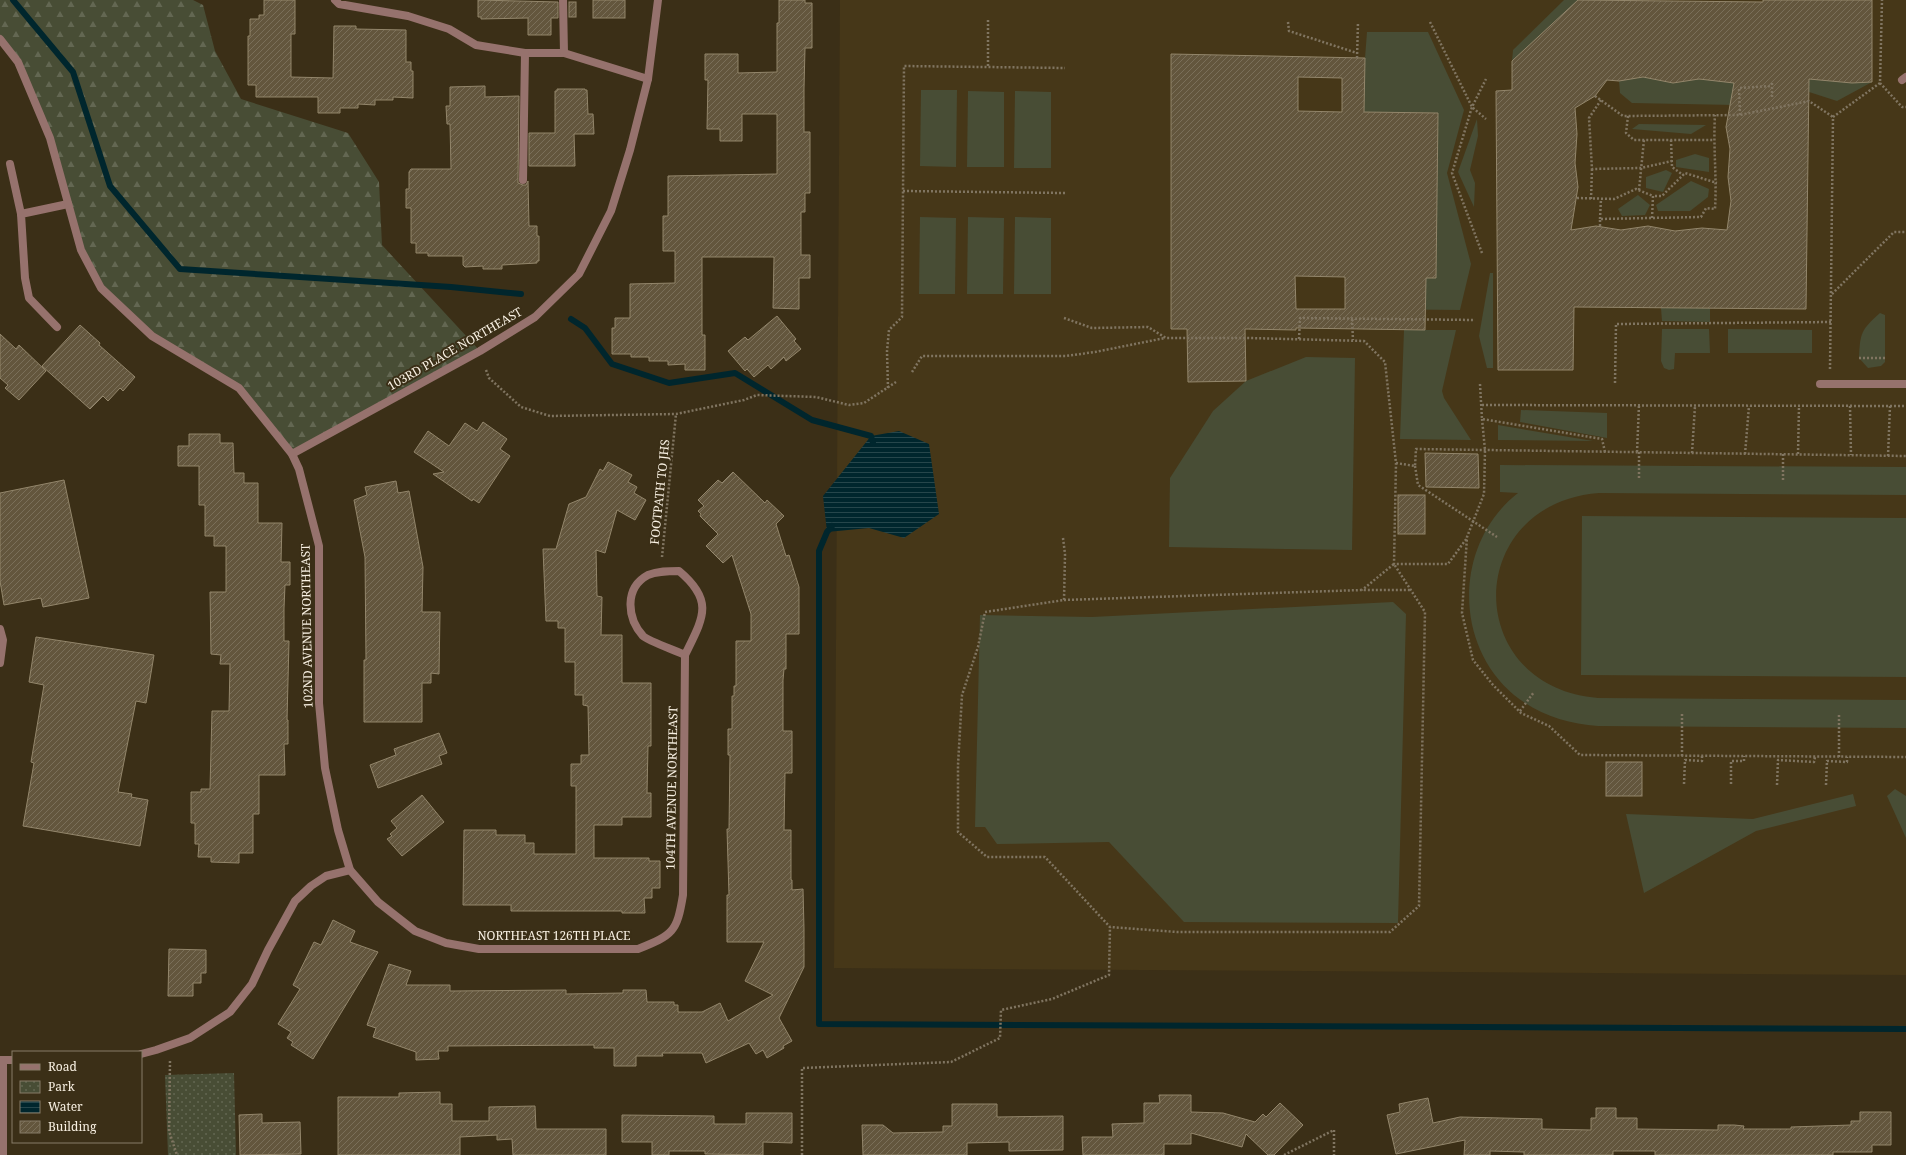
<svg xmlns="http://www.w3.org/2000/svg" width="1906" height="1155" font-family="'Noto Serif',serif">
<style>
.built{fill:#463718}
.grass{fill:#484d35}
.forest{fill:url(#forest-firs)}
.park{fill:url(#park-dots)}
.water{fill:url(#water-rules)}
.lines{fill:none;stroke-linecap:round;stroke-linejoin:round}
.stream{stroke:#00262d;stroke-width:6}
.building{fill:url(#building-hatch);stroke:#93866b;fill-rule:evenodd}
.path{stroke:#807561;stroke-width:2.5;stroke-dasharray:2 2;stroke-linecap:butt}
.lane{stroke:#96726d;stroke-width:8}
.street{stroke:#96726d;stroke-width:8}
.labels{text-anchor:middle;stroke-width:4;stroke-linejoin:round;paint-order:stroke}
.street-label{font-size:12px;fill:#f8f0e2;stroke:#3b2f17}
</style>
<defs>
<pattern id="forest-firs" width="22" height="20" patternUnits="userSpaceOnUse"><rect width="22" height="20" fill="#484d35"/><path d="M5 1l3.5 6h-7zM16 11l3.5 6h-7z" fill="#636752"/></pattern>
<pattern id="park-dots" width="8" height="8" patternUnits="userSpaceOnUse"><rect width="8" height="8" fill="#484d35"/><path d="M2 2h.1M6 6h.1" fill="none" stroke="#636752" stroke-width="1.8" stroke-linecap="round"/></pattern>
<pattern id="water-rules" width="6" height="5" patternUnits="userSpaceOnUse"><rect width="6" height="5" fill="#00262d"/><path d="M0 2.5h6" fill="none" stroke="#26464b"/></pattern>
<pattern id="building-hatch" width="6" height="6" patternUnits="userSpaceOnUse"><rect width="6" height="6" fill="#63563d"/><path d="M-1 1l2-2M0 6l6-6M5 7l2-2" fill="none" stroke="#7a6f59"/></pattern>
</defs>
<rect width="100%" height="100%" fill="#3b2f17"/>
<polygon class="built" points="840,0 1906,0 1906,975 834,968"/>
<g class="grass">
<polygon points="1564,0 1595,0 1512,61 1513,50"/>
<polygon points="1367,32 1428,32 1464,110 1447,173 1471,264 1460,310 1367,309 1410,278 1436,278 1438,113 1364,112 1365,58"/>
<polygon points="1643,77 1673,83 1699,79 1736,80 1735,105 1632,103 1620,93 1619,81"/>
<polygon points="1811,79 1872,82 1837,101 1809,92 1780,97 1781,82"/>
<polygon points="921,90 957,90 956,167 920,166"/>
<polygon points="968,91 1004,92 1004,167 967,167"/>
<polygon points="1015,91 1051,92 1051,168 1014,168"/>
<polygon points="1477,119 1478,136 1470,170 1475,183 1474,207 1458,172"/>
<polygon points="1639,124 1706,125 1691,134 1632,129"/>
<polygon points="1695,154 1709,158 1709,172 1676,167 1676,160"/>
<polygon points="1666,170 1672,173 1663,192 1646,188 1646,177"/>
<polygon points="1691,181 1709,189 1708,197 1690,211 1658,211 1656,205"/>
<polygon points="1638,195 1650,205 1645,215 1622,216 1618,209"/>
<polygon points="920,217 956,218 955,294 919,294"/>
<polygon points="968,217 1004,218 1003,294 967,294"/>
<polygon points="1015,217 1051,218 1051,294 1014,294"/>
<polygon points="1490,273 1493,273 1493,368 1487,368 1479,336"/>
<polygon points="1661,308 1710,308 1710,322 1662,321"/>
<path d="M1880 313 1885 315V362L1881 366 1868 368 1859 358C1860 333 1861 330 1880 313Z"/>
<polygon points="1662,329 1709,329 1710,353 1675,353 1674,369 1669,370 1664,368 1661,361"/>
<polygon points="1728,329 1812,330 1812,353 1728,353"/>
<polygon points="1404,330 1456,330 1442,391 1444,398 1471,440 1400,439"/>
<polygon points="1306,357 1355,358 1352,550 1169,547 1170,478 1213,411 1246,381"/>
<polygon points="1521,410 1607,413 1607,438 1520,422"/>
<polygon points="1498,425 1593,441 1498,440"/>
<path d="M1500 465 1906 467V495L1599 493C1462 504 1462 687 1598 698L1906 700V728L1598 726C1567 724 1539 715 1514 695 1452 643 1455 542 1518 493L1500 492Z"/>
<polygon points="1582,516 1906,518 1906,677 1581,675"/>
<polygon points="1393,602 1406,614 1398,923 1184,922 1109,842 997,844 985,827 975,827 980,615 1092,617"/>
<polygon points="1895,789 1906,796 1906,838 1887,796"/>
<polygon points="1853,794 1856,806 1756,831 1644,893 1626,814 1753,819"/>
</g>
<polygon class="forest" points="0,0 193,0 203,5 215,51 241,99 348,133 379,182 382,245 480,351 292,454 239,388 152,336 101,288 81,250 50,138 18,62 0,39"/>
<polygon class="park" points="234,1073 236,1155 168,1155 165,1075"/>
<polygon class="water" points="899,431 929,444 939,514 904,538 869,528 827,532 823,496 871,436"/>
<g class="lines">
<g class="stream">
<polyline points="13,0 73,72 110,186 180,269 451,287 521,294"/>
<polyline points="571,319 585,328 612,364 669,383 735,373 812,420 871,436 873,443"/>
<polyline points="832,526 827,532 819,551 819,1024 1906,1029"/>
</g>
</g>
<g class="building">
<polygon points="264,0 295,0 295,34 291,34 291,77 333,78 334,26 356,26 356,29 406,30 406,62 411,62 411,71 413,71 413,98 393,97 393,100 375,100 375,105 358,104 358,108 340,108 340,113 318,113 318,97 256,97 256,85 248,85 248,36 250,36 250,19 259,19 259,15 264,15"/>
<polygon points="478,0 558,2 558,18 551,18 551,35 528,35 528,18 481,19 481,17 478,17"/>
<rect x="593" y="0" width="32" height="18"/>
<polygon points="779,0 805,0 805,3 812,3 812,48 805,48 804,88 804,132 810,132 810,193 805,193 805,212 801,212 801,255 810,255 810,278 799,278 799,309 773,308 774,257 702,257 702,335 705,335 705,370 685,370 685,364 668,365 668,361 649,361 649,357 631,357 631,354 612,354 612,328 615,328 615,318 630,318 630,284 675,283 675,251 663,251 663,216 668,216 668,176 777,174 777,114 742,114 742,141 720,141 720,129 707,129 708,80 705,80 705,54 738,54 738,73 777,72 777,23 779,23"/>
<path d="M1578 0 1763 2V0H1872V82L1852 83 1809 79 1806 309 1574 307 1573 370H1498L1496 91 1512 90V61ZM1643 77 1673 83 1699 79 1734 83 1726 127 1730 149 1728 177 1731 201 1727 230 1702 228 1675 231 1648 226 1621 230 1596 226 1571 230 1578 187 1575 163 1577 134 1575 108 1595 96 1607 80 1619 81Z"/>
<rect x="569" y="2" width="7" height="15"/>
<path d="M1171 54 1365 58 1364 112 1438 113 1436 278H1426L1425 330 1296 328V330L1245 329 1246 381 1188 382 1187 329H1171ZM1298 77 1342 78V112L1298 111ZM1295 276 1345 277V309H1296Z"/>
<polygon points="485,86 485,97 519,96 518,180 518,183 523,185 526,185 528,181 529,226 537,226 537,236 539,236 539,261 537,261 537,263 502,265 502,269 483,269 483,266 465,267 463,265 463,256 428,256 428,253 416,253 416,243 411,243 411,208 406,208 406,189 409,189 409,172 411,169 451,169 450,124 447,124 446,106 450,106 450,87"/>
<polygon points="557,89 585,89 585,90 587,90 588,114 593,114 594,134 574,134 575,166 529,166 529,133 555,133 555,91 557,91"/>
<polygon points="777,316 796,339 794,341 801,349 786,361 784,357 771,369 768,365 754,377 747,369 745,371 728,351 745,337 748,340"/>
<polygon points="80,325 100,343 99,345 135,377 123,391 120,388 108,401 103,396 90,409 42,366"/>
<polygon points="0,334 16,349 19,345 46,371 19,400 5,388 8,385 0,378"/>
<polygon points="483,422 507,439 500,449 510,456 479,503 473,499 472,501 433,474 444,472 414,452 428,431 449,446 465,423 477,431"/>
<polygon points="189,434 220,434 220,443 233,443 234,473 244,473 244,483 258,483 258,523 282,523 281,562 290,562 290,585 285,585 284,608 284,641 289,641 287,720 288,720 288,744 284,744 285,775 259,775 259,814 253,814 253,853 239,853 239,863 211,862 211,857 198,857 199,844 195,844 195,823 191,823 191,792 201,792 201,789 210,789 212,711 229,711 230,664 220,664 221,655 211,654 210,592 226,592 226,546 214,546 214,536 205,536 205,505 199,505 199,466 178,466 178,446 189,446"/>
<polygon points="1425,453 1478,454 1479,488 1426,487"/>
<polygon points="608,462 632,475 628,482 637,487 634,493 646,500 635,520 617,510 605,553 596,550 597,596 602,597 601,635 622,635 622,683 651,683 651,746 648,746 647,793 651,793 651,817 622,817 622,825 594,825 594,858 649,858 649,861 660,861 660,888 652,888 652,898 644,898 645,913 622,913 622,911 511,911 511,905 463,905 464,830 496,830 496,835 525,835 525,843 534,843 534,854 576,854 576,786 571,786 571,764 581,764 581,755 589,755 588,706 583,705 583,695 575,695 575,662 565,662 565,628 558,628 558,621 546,621 543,549 556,549 569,504 586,497 600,469 603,471"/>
<polygon points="733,472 765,503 767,500 784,516 776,524 786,556 789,555 799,587 799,634 786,634 786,669 784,669 783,680 783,731 792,731 792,773 785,773 784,830 791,830 791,880 792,880 792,890 803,889 804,929 804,967 779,1018 792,1041 783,1046 784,1048 767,1058 763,1050 756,1054 749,1043 706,1063 702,1053 662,1053 663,1056 636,1056 636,1066 614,1066 614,1048 594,1048 594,1045 448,1046 448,1051 438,1051 439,1059 416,1060 416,1052 373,1037 376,1028 367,1025 389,964 411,971 406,985 450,985 450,991 566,990 566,994 623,993 623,990 646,990 647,1002 674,1002 674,1005 678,1005 678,1012 702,1012 720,1003 728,1021 773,995 745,981 764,942 727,942 727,895 729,895 727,829 729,829 730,755 728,755 728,729 732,729 732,696 734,696 734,686 736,686 736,641 751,641 751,614 732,555 723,563 706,546 718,534 700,516 701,514 698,511 704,506 698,500 718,480 722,483"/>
<polygon points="64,480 89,598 43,607 41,598 4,605 0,581 0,493"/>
<polygon points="396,481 398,493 409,491 423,567 422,612 440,612 439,674 431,673 431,683 422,683 422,722 364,722 364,660 366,660 365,557 354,500 367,495 365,487"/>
<rect x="1398" y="495" width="27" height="39"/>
<polygon points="36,637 154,655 146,703 136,701 118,792 132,794 131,797 148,800 140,846 23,826 34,763 31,762 44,685 29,682"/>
<polygon points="439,733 447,753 439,756 442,764 378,788 370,765 396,755 394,749"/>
<rect x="1606" y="762" width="36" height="34"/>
<polygon points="422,795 444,822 402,856 387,839 392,836 390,834 397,828 391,821"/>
<polygon points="333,920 355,931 350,942 378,952 313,1059 291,1045 293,1042 287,1038 291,1032 278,1024 300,989 293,985 314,942 321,945"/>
<polygon points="169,949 206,950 206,973 201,973 201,983 193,983 193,996 168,996"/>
<polygon points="440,1092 440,1104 452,1104 452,1121 489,1121 489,1107 535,1106 536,1129 606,1129 606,1155 513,1155 512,1139 497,1140 497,1135 460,1137 460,1155 338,1155 338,1097 399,1097 399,1093"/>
<polygon points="1159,1095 1191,1095 1191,1112 1223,1113 1255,1122 1263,1114 1266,1117 1280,1103 1303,1125 1274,1155 1268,1155 1246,1134 1242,1147 1191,1133 1191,1144 1164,1144 1164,1155 1083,1155 1082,1137 1113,1137 1112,1124 1144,1123 1144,1103 1160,1103"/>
<polygon points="1428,1098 1433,1123 1460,1117 1542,1119 1542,1129 1591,1130 1591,1118 1596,1118 1596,1108 1616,1108 1616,1118 1637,1118 1637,1129 1718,1130 1718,1125 1734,1125 1744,1126 1743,1129 1791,1129 1791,1127 1851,1125 1851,1121 1860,1121 1860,1112 1891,1112 1891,1145 1872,1145 1872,1152 1833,1152 1833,1155 1655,1155 1655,1151 1613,1151 1613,1155 1524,1155 1524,1152 1490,1151 1490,1155 1464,1155 1465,1140 1396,1154 1387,1115 1400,1112 1399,1104"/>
<polygon points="952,1104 997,1104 997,1117 1063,1116 1063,1150 1009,1151 1009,1142 967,1143 967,1155 863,1155 862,1125 883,1125 893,1133 943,1132 943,1126 952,1126"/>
<polygon points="746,1113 792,1113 792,1143 763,1142 763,1155 705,1154 705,1151 669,1151 669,1155 652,1155 652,1142 622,1142 622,1115 714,1116 714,1124 746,1124"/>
<polygon points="262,1114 262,1123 300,1122 301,1154 240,1155 239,1115"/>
</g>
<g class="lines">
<g class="path">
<polyline points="988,20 988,67"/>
<polyline points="1288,22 1289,31 1357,53"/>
<polyline points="1430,22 1472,107 1486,119"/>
<polyline points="1357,58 1358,22"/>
<polyline points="1880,83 1902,107 1906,107"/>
<polyline points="1595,96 1623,116 1740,115 1809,101 1833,117"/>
<polyline points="1772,97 1772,82"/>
<polyline points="1601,100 1589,118 1592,169 1641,168 1672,161"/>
<polyline points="1740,115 1739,88 1772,86"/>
<polyline points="1628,116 1626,133 1634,140 1714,140"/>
<polyline points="1671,140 1672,167 1683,175"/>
<polyline points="1639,190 1644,140"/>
<polyline points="903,191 1065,193"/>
<polyline points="1577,198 1614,199 1636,189 1653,196"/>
<polyline points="1591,199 1592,169"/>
<polyline points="1652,218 1653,196 1662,196 1685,173 1717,183"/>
<polyline points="1600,219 1601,199"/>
<path d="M1600 226V219L1701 217 1706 208 1715 209C1717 178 1713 147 1715 115"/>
<polyline points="1482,253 1452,173 1472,107 1486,79"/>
<polyline points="1832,294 1894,232 1906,232"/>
<polyline points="1064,318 1092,328 1148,327 1166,338 1249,338 1364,341 1385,362 1396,463 1394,564 1448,564 1467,538"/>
<polyline points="1352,319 1353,340"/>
<polyline points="1299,339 1300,318 1475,320"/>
<polyline points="1859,358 1885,358"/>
<polyline points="1830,369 1833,117 1880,83 1882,0"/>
<polyline points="486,370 489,378 521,407 550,416 676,414 744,400 757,395 816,397 849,405 864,403 896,382"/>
<polyline points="912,372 922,356 1066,356 1095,352 1165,338"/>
<polyline points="1615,383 1616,324 1831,322"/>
<polyline points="1480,384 1482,419 1602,439 1605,452"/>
<polyline points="888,388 887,351 889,330 902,317 904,66 1065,68"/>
<polyline points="1482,405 1906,406"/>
<polyline points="1850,406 1851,455"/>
<polyline points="1482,419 1485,450 1484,494 1467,537 1462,613 1473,660 1493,685 1521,713 1549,726 1580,755 1906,757"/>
<polyline points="1637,452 1639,405"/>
<polyline points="1639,452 1639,479"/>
<polyline points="1692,453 1695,406"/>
<polyline points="1745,454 1749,406"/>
<polyline points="1798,454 1799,406"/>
<polyline points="1888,456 1890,406"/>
<polyline points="1396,463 1415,466 1416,449 1906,456"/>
<polyline points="1415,466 1418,485 1497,537"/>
<polyline points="1783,480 1783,454"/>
<polyline points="1063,538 1065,554 1064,600 985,612 978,647 962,695 958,765 958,832 987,857 1045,857 1110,927 1177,932 1390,932 1419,906 1425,612 1394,564 1362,590"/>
<polyline points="662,557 676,414"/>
<polyline points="1064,600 1362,590 1412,590"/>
<polyline points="1520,711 1534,692"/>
<polyline points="1682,756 1682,712"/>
<polyline points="1839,757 1839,713"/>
<polyline points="1684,784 1685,760 1702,761 1702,756"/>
<polyline points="1731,784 1731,761 1744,761 1744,756"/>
<polyline points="1777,785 1778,760 1814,762 1815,757"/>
<polyline points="1826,785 1827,761 1847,762 1847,757"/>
<polyline points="170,1061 169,1131 177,1155"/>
<polyline points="802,1155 802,1068 951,1062 1000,1038 1001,1010 1052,999 1109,975 1110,927"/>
<polyline points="1284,1155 1334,1130 1334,1155"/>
</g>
<g class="lane">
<polyline points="335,0 339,4 408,16 449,29 476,45 525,53 564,53 648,79"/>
<polyline points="563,0 564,53"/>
<polyline points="1902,80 1906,77"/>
<polyline points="10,164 21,214"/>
<polyline points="523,180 525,53"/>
<polyline points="57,327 29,298 25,278 21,214 68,204"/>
<polyline points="1820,384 1906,384"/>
<polyline points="0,629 3,640 0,663"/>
</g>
<g class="street">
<path d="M0 39 18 62 50 138 81 250 101 288 152 336 239 388 292 454 299 469 319 546V703L325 768 338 830 350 870 378 902 415 931 446 943 479 949H638C673 935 677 932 683 895L685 655C703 618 715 601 679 571 668 571 658 571 648 575 624 588 627 618 643 636 648 641 677 651 685 655"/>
<polyline points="292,454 480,351 535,317 579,274 611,211 630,150 648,79 658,0"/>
<polyline points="141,1054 156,1050 190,1038 230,1012 252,984 268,950 295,901 311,886 326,876 350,870"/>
<polyline points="0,1060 13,1060"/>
<polyline points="3,1155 3,1060"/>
</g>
</g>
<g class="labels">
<g class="street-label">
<text transform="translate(455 349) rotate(-30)" y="4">103RD PLACE NORTHEAST</text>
<text transform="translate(660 492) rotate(-84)" y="4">FOOTPATH TO JHS</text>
<text transform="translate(307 626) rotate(-91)" y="4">102ND AVENUE NORTHEAST</text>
<text transform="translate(672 788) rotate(-89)" y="4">104TH AVENUE NORTHEAST</text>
<text x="554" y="940">NORTHEAST 126TH PLACE</text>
</g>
</g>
<rect x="12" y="1051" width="130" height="92" fill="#3b2f17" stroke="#877c68"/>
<rect x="20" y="1064" width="20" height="6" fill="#96726d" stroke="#877c68"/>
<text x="48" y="1071" font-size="12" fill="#f8f0e2">Road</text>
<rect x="20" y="1081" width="20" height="12" fill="url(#park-dots)" stroke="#877c68"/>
<text x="48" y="1091" font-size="12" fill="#f8f0e2">Park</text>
<rect x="20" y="1101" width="20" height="12" fill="url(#water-rules)" stroke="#877c68"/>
<text x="48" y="1111" font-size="12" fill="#f8f0e2">Water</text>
<rect x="20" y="1121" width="20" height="12" fill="url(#building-hatch)" stroke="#877c68"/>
<text x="48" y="1131" font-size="12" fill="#f8f0e2">Building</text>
</svg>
